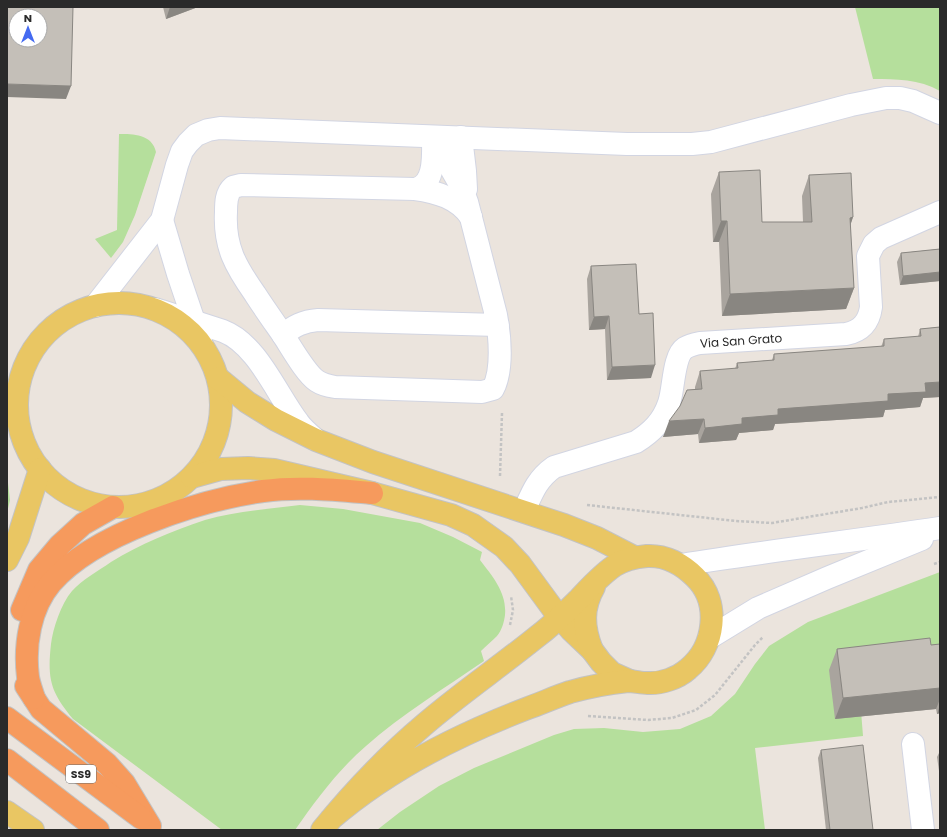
<svg xmlns="http://www.w3.org/2000/svg" width="947" height="837" font-family="Poppins,sans-serif">
<style>
.green{fill:#b5df9c}
.lines{fill:none;stroke-linecap:round;stroke-linejoin:round}
.minor-casing{stroke:#d2d5e2;stroke-width:24}
.major-casing{stroke:#c3c3c3;stroke-width:24}
.highway-casing{stroke:#c3c3c3;stroke-width:24}
.path{stroke:#c3c3c3;stroke-width:2.5;stroke-dasharray:3 2;stroke-linecap:butt}
.minor{stroke:#fff;stroke-width:22}
.major{stroke:#e9c663;stroke-width:22}
.highway{stroke:#f69a5d;stroke-width:22}
.wall{fill:#a9a49e}
.shaded-wall{fill:#898681}
.building{fill:#c4bfb8;stroke:#898681;fill-rule:evenodd}
.labels{text-anchor:middle;stroke-width:3;stroke-linejoin:round;paint-order:stroke}
.shield{fill:#fff;stroke:#6a6a6a;stroke-width:1}
.shield-label{font-size:11px;font-weight:bold;fill:#2a2a2a}
.street-label{font-size:12px;fill:#2a2a2a;stroke:#fff}
</style>
<rect width="100%" height="100%" fill="#ebe4dd"/>
<g class="green">
<path d="M855 7H940V91C919 79 896 79 873 79Z"/>
<path d="M119 134C133 134 152 134 156 152L135 215 123 242 111 258 95 239 117 230Z"/>
<polygon points="7,474 10,500 7,513"/>
<path d="M300 505 343 509 420 523 453 537 482 552 480 560C493 577 507 593 505 615 504 622 502 630 497 636 492 641 486 646 481 651L484 661C445 688 402 714 366 746 338 770 316 800 295 830H222L73 719C51 692 47 680 51 644 53 628 61 604 72 591 82 580 98 571 111 562 140 544 172 531 205 520 235 511 269 509 300 505Z"/>
<polygon points="940,572 940,664 830,670 835,714 861,711 863,736 755,748 765,830 377,830 400,812 439,786 474,768 554,735 574,729 604,728 643,732 680,729 711,716 735,694 755,664 769,646 808,622"/>
</g>
<g class="lines">
<g class="minor-casing">
<g id="minor">
<path d="M433 137 461 186 467 202 496 315C500 336 503 370 493 389L482 392 335 387C329 386 323 385 317 381 306 374 291 347 283 335 294 326 303 321 318 320L498 325"/>
<polyline points="461,137 465,171 466,189"/>
<path d="M415 189C436 185 433 153 433 137"/>
<polyline points="162,220 178,274 202,345"/>
<polyline points="95,306 162,220 177,165 182,151 188,143 196,135 208,130 220,128 627,144 692,144 711,142 851,105 886,98 900,98 913,101 940,113"/>
<path d="M155 309 223 331C257 344 276 393 298 422 302 428 309 434 315 439"/>
<path d="M283 335C274 322 264 308 255 294 236 267 224 247 226 212 226 203 226 193 233 187L241 185 415 189C437 192 458 198 471 217"/>
<path d="M524 511C532 493 537 479 554 467L636 442C652 432 663 421 669 403 674 389 673 356 685 348 690 345 695 344 700 343L846 334C861 331 869 322 871 307L868 256 874 244 881 238 940 212"/>
<path d="M681 565C767 551 854 541 940 528"/>
<polyline points="709,638 758,608 827,578 922,539"/>
<polyline points="913,744 923,830"/>
</g>
</g>
<g class="major-casing">
<g id="major">
<circle cx="119" cy="405" r="102"/>
<polyline points="218,378 247,402 276,420 316,440 373,462 564,525 597,538 634,557"/>
<polyline points="192,477 221,469 248,468 274,470 372,493 451,515 473,525 504,547 520,564 553,609 571,630 592,650 601,662 612,673 630,681"/>
<polyline points="7,560 18,538 40,469"/>
<path d="M592 650C583 627 582 608 594 587"/>
<polyline points="7,812 33,830"/>
<path d="M322 830C353 792 387 756 425 724 460 694 498 668 534 639 550 627 564 614 578 600 589 588 601 575 614 566 623 560 636 557 647 556 665 555 682 564 695 577 721 602 715 647 688 669 678 678 661 684 647 683 641 683 634 681 628 681 608 683 588 687 570 692 555 697 542 703 528 708 457 735 389 769 331 819"/>
</g>
</g>
<g class="highway-casing">
<g id="highway">
<polyline points="22,610 39,570 60,545 83,524 113,507"/>
<polyline points="26,686 41,709 107,764 124,783 150,826"/>
<path d="M34 698C32 691 29 684 28 677 24 645 30 608 51 583 93 534 200 500 263 491 299 486 336 490 372 493"/>
<polyline points="7,718 141,818"/>
<polyline points="7,760 98,830"/>
</g>
</g>
<g class="path">
<polyline points="500,476 502,413"/>
<polyline points="587,505 736,521 772,523 862,508 888,502 940,497"/>
<polyline points="934,564 940,562"/>
<polyline points="510,625 513,610 511,596"/>
<polyline points="588,716 648,720 672,718 696,710 715,695 755,645 763,637"/>
</g>
<use href="#minor" class="minor"/>
<use href="#major" class="major"/>
<use href="#highway" class="highway"/>
</g>
<g class="wall">
<polygon points="163,7 198,7 166,19"/>
<polygon points="719,172 762,222 803,222 802,196 809,175 853,217 850,226 854,288 846,309 722,316 719,242 713,242 711,194"/>
<polygon points="940,249 940,281 900,285 897,262 901,253"/>
<polygon points="591,266 639,314 651,378 607,380 605,329 589,330 587,279"/>
<polygon points="940,327 940,397 923,398 920,407 885,410 883,417 775,424 773,430 739,433 736,440 699,443 698,434 663,437 695,389 695,387 700,371 735,369 737,363 772,360 774,354 881,347 884,339 918,337 920,329"/>
<polygon points="940,644 940,713 937,714 936,709 835,719 829,670 837,649 931,645"/>
<polygon points="821,750 873,830 826,830 818,758"/>
<polygon points="940,752 940,778 937,757 939,753"/>
</g>
<g class="shaded-wall">
<polygon points="170,7 198,7 166,19"/>
<polygon points="7,84 71,86 66,99 7,97"/>
<polygon points="853,217 846,238 850,218"/>
<polygon points="721,221 727,221 719,242 713,242"/>
<polygon points="940,272 940,281 900,285 903,276"/>
<polygon points="854,288 846,309 722,316 730,294"/>
<polygon points="609,316 605,329 589,330 594,317"/>
<polygon points="655,365 651,378 607,380 612,367"/>
<polygon points="940,382 940,397 923,398 920,407 885,410 883,417 775,424 773,430 739,433 736,440 699,443 705,428 742,418 778,409 888,394 925,383"/>
<polygon points="704,419 698,434 663,437 669,421"/>
<polygon points="940,688 940,699 936,709 835,719 843,698"/>
<polygon points="940,705 940,713 937,714"/>
</g>
<g class="building">
<path d="M7 7H73L71 86 7 84ZM16 16H40V40H16Z"/>
<polygon points="760,170 762,222 812,222 809,175 851,173 853,217 850,218 854,288 730,294 727,221 721,221 719,172"/>
<polygon points="940,249 940,272 903,276 901,253"/>
<polygon points="636,264 639,314 653,313 655,365 612,367 609,316 594,317 591,266"/>
<polygon points="940,327 940,382 925,383 926,392 888,394 888,401 778,409 778,415 742,418 742,424 705,428 704,419 669,421 680,406 687,390 702,389 700,371 738,368 737,363 774,360 774,354 884,346 884,339 921,336 920,329"/>
<polygon points="930,638 931,645 940,644 940,688 843,698 837,649"/>
<polygon points="863,745 873,830 830,830 821,750"/>
</g>
<g class="labels">
<rect class="shield" x="66" y="765" width="30" height="18" rx="3"/>
<g class="shield-label">
<text x="81" y="778">SS9</text>
</g>
<g class="street-label">
<text transform="translate(741 341) rotate(-4)" y="4">Via San Grato</text>
</g>
</g>
<rect width="947" height="837" fill="none" stroke="#2a2a2a" stroke-width="16"/>
<g transform="translate(28 28)"><circle r="19" fill="#ffffff" stroke="#aaaaaa"/>
<path d="M0-3L7 15L0 10L-7 15Z" fill="#446af1"/>
<text y="-6" font-size="11" font-weight="bold" text-anchor="middle" fill="#2a2a2a">N</text>
</g>
</svg>
